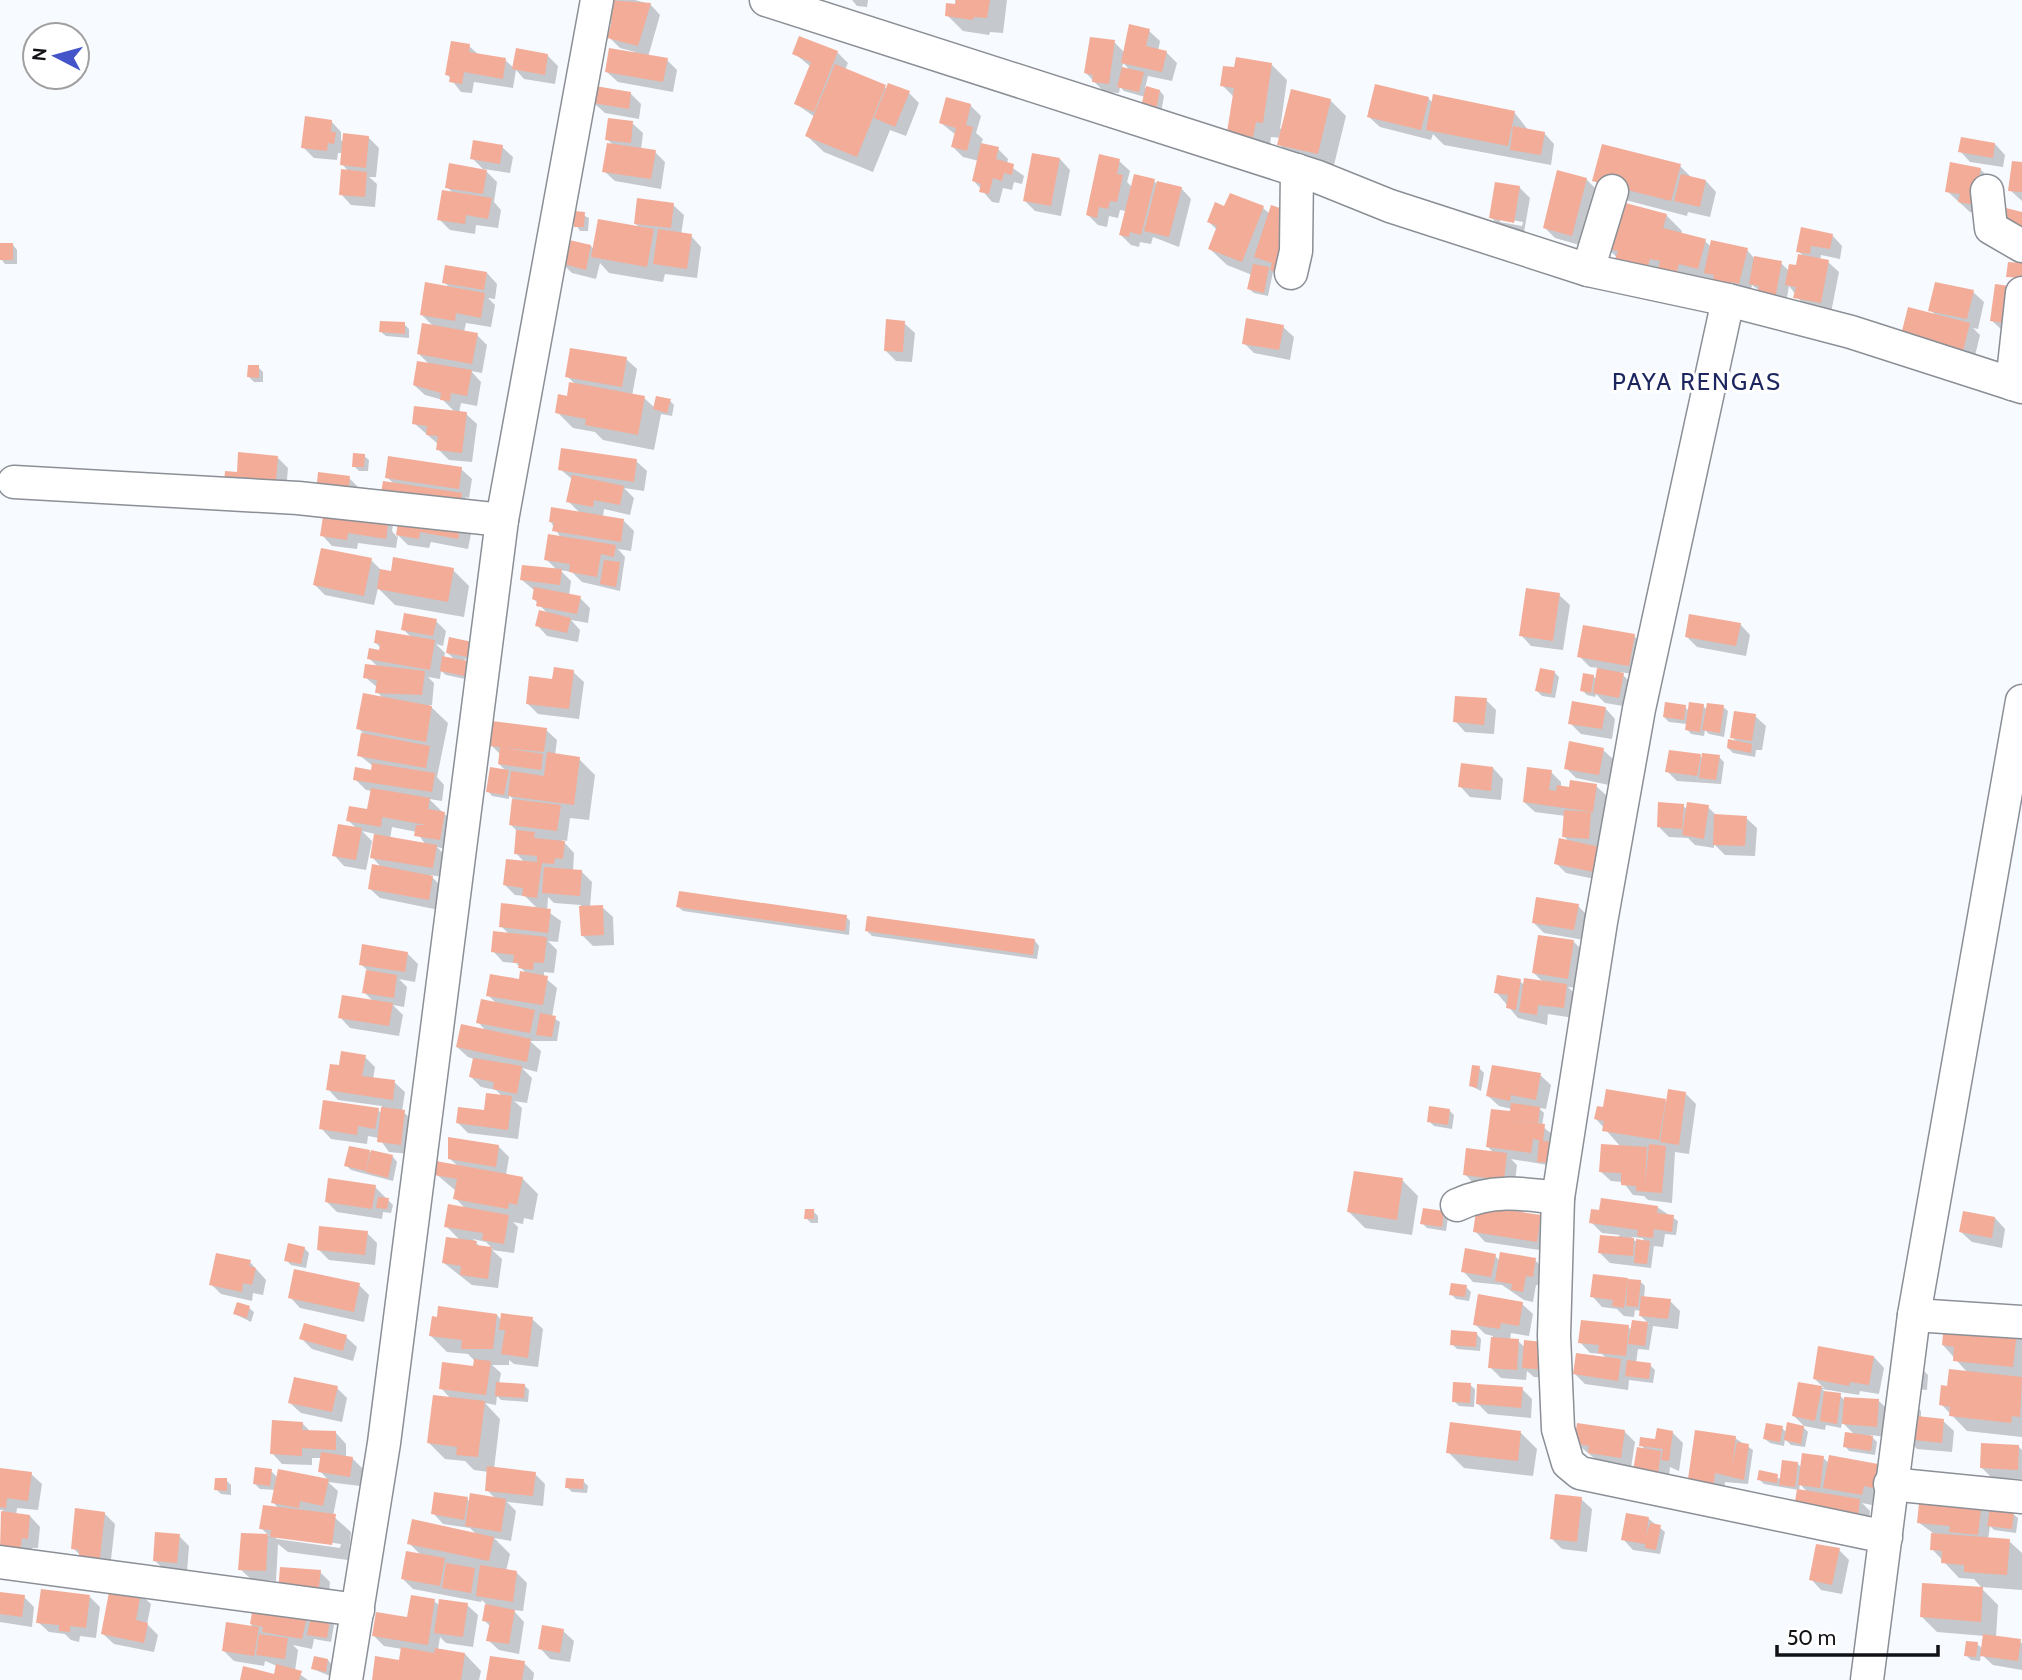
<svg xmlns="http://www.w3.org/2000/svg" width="2022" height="1680" font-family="Cabin,sans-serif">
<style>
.shadow{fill:#0003;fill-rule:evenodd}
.building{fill:#f3ac98}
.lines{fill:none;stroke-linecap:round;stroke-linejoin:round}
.minor-casing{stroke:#8b8f96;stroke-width:35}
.minor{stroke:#fff;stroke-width:32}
.labels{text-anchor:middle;stroke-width:6;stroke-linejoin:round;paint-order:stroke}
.quarter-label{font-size:24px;letter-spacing:2px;fill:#1d265f;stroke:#fff}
</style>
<rect width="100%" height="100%" fill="#f7faff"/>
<g class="shadow">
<polygon points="608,0 635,0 650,4 660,15 648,57 667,60 677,70 673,92 618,82 607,72 635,52 620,48 609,37 613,26 603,17"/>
<polygon points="852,0 868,0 867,7 857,6"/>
<polygon points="955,0 1007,0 1003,33 990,32 989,35 963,31 947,15 956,6"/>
<path d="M1149 31 1160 41 1158 51 1166 52 1177 63 1172 81 1148 76 1145 88 1160 91 1164 96 1160 118 1145 97 1124 91 1120 87 1119 93 1104 92 1086 73 1114 42 1125 53ZM1123 63 1131 71 1122 69Z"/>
<polygon points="469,46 479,55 505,60 514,68 547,55 558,66 555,84 524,79 516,70 513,88 474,82 472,93 461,92 447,74"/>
<polygon points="837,52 848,63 845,70 888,89 909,93 919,103 906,136 890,130 873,172 824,152 807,136 815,117 796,104 811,67 794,53"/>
<polygon points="1271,64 1287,80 1280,129 1330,100 1346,116 1333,169 1295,160 1279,144 1281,138 1271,137 1269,152 1229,132 1235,98 1222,85"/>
<polygon points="630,93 641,104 639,119 605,113 594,103"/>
<polygon points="1428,98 1433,103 1514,112 1529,131 1544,133 1554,144 1551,165 1444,145 1433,134 1431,140 1380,127 1369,117"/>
<polygon points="970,105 981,116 976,133 983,139 981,144 998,149 1008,159 1007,164 1024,176 1022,184 1014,182 1012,190 1003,188 999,203 992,202 974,181 979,161 963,157 953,147 956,135 941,123"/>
<polygon points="331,121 341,132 341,140 344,143 369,138 379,148 376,177 369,177 377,184 375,207 351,205 341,194 349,172 342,164 343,153 338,153 337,160 314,158 303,147"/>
<polygon points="632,123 643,133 641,150 655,152 665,162 661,189 615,181 604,171 614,146 607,139"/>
<polygon points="1995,144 2005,155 2003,167 1970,162 1960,151"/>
<polygon points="502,147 513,157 510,173 484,169 497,182 494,202 501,210 498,228 476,225 475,234 450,230 439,219 454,194 447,187 485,171 472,158"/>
<polygon points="1060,159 1070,170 1061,216 1035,211 1025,201"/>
<polygon points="1119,161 1130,171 1127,182 1132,187 1154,181 1158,185 1181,188 1191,199 1179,247 1153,237 1151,244 1140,242 1139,247 1131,245 1120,234 1126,211 1120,210 1118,218 1109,216 1107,227 1098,225 1088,215"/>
<polygon points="2022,164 2022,201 2010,190"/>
<polygon points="1680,166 1692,178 1706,181 1716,192 1710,217 1688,212 1687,216 1610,196 1594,180"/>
<polygon points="1980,169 1991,180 1984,215 1970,212 1947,191"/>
<polygon points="1586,179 1597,190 1583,246 1555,238 1545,228"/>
<path d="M1519 187 1530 198 1524 232 1501 228 1491 217ZM1500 218 1523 222 1522 226 1500 222Z"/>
<polygon points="673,205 684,215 681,235 691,236 701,247 697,278 665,274 663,282 609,273 600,263 596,279 572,273 562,263 591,246 594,250 641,229 635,223"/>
<polygon points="573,206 578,213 589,218 588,231 580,231 575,223 569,223"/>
<polygon points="1225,208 1263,208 1270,214 1282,280 1273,272 1268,296 1254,293 1249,289 1252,275 1227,265 1210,249 1217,230 1209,222"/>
<polygon points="1666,215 1682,231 1681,234 1705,241 1711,247 1747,250 1754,258 1781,263 1790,272 1805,257 1798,251 1832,235 1842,246 1840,259 1821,255 1820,260 1828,262 1839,272 1831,313 1806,308 1789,286 1785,309 1752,285 1750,294 1633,275 1607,247"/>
<polygon points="13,245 17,250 17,264 5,264 1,259"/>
<polygon points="487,273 497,284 495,299 488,298 495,305 491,327 466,323 464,332 477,335 487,345 482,373 471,371 481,382 477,406 461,403 459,413 466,414 477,424 472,462 449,460 438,449 439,445 414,423 455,412 443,400 425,395 414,385 430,365 418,353 434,327 421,314 450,288 444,282"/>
<polygon points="1973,292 1984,302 1978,329 1973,328 1980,335 1974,360 1913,345 1937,316 1930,310"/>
<polygon points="2022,296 2022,333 2002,330 1991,320"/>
<polygon points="904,323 915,333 912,362 896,361 885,350"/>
<polygon points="404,324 409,329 409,338 386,336 381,332"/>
<polygon points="1283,327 1294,337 1290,360 1254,353 1244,343"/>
<polygon points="626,359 637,369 632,396 644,398 655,408 670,401 674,405 672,416 661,414 654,450 603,440 595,432 573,428 557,412 576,385 567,376"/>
<polygon points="258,367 263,372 263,382 254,382 249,377"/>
<polygon points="364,456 369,460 368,471 359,471 354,466"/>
<polygon points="278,458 288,468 286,491 236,493 238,474"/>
<polygon points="636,461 647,471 644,491 624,488 634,498 630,515 604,509 603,517 624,521 634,531 631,551 618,549 625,557 620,591 582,582 572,572 560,570 571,581 569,596 580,598 590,608 588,623 571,620 580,630 578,642 547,636 537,625 547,613 534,599 535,591 522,580 557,570 546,559 561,538 550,521 581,514 568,501 573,480 560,469"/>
<polygon points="461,469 472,479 469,498 465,497 472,505 460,523 471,534 468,549 431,542 429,548 408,545 398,535 396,548 358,543 357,549 332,546 322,535 349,478 359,488 357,510 393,524 392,531 397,537 402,510 394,484 387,477"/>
<polygon points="371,560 381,570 392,573 453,570 469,586 464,617 395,605 378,588 374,605 325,595 315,585"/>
<polygon points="1559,595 1570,605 1563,650 1531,646 1521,635"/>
<path d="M436 621 446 631 443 646 436 644 445 653 444 658 456 661 447 652 450 639 478 662 464 659 472 667 470 680 446 675 441 671 440 679 428 677 434 683 432 705H429L448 723 437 777 444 785 442 801 429 799 455 824 450 850 437 847 447 857 443 877 430 875 443 888 439 910 380 898 369 888 382 868 372 857 375 834 362 831 372 841 366 870 344 866 334 855 357 829 348 820 369 811 372 791 366 790 355 779 373 772V766L359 755 363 733 358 728 383 698 377 692 378 688 365 677 378 667 369 658 380 652 381 648 375 642 412 638 403 629ZM392 827 417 832 425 844 390 839Z"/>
<polygon points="1740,624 1750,635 1746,656 1697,647 1687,637"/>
<polygon points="1634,636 1644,646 1639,675 1620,672 1633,685 1629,707 1605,703 1596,694 1595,697 1587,695 1582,690 1593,676 1597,680 1599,668 1590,667 1579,656"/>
<polygon points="573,672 584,682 579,719 538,714 527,703"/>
<polygon points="1554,672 1559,677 1555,698 1542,696 1537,691"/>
<polygon points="1486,700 1496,710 1494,734 1465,732 1455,721"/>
<polygon points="1703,706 1707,710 1723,707 1728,711 1724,737 1709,734 1705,730 1704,736 1691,734 1687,729 1687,724 1669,722 1664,717 1685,707 1689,711"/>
<polygon points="1605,708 1615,719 1612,739 1581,734 1570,723"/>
<polygon points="1755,716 1766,726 1762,750 1756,750 1755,757 1733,753 1728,748 1738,743 1732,737"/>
<polygon points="546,730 557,740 555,755 579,759 595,775 589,820 570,818 567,841 562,840 574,853 573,871 581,871 592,882 590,907 602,907 613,917 614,945 593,946 582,935 581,905 554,903 548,897 547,911 561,921 558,942 548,941 557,950 554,973 544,972 544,977 557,988 552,1017 560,1022 557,1041 530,1041 541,1051 537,1072 522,1068 532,1078 527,1103 514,1101 522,1108 518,1139 468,1133 457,1122 485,1112 503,1097 496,1090 481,1087 471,1077 474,1059 468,1057 457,1047 487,1032 478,1022 497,1004 488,995 521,981 527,974 516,963 503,962 493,951 509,934 501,926 538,909 525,896 515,895 505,885 525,863 516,853 517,831 511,825 514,800 509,795 509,799 492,796 488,791 507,772 499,764 501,755 491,745"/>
<polygon points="1603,750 1614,760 1609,785 1576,778 1566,768"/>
<polygon points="1700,756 1703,759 1719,757 1724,762 1721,784 1677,781 1667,771"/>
<polygon points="1493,768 1503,779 1501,800 1470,797 1460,786"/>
<polygon points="1551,772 1561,782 1561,788 1596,786 1607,796 1599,849 1609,882 1566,873 1556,863 1570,843 1564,836 1566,816 1535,812 1524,802"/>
<polygon points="1683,806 1688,810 1708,807 1717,816 1746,818 1757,828 1755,856 1725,855 1714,844 1714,848 1695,845 1688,838 1669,837 1659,827"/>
<polygon points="1578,906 1588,916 1584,940 1544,933 1533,922"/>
<polygon points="678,907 846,917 850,921 849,935 683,911"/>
<polygon points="867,931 1035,941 1039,946 1037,959 872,936"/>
<polygon points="1574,942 1584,952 1578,988 1568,987 1577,996 1574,1018 1548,1014 1547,1025 1518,1018 1496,992 1520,981 1524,985 1543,982 1534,973"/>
<polygon points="408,954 418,964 415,982 399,979 407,987 404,1007 393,1005 403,1015 399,1036 350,1028 340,1017 374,1002 364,992 368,971 361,964"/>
<polygon points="365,1057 375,1067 373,1079 394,1082 405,1092 402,1111 415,1122 411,1154 389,1152 379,1138 368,1136 367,1144 331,1139 321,1128 378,1110 382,1114 382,1106 338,1100 328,1089 340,1067"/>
<polygon points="1479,1068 1484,1073 1481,1091 1471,1086"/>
<polygon points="1540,1075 1551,1085 1546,1109 1539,1108 1544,1113 1542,1126 1554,1136 1560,1167 1511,1159 1517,1165 1514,1190 1475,1185 1465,1174 1494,1153 1488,1147 1512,1109 1499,1106 1488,1096"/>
<polygon points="1686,1094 1696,1104 1689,1154 1675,1152 1672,1203 1648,1200 1644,1196 1633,1195 1623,1182 1611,1181 1600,1171 1621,1147 1596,1119 1665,1101 1668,1104"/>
<polygon points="1449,1110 1454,1115 1452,1129 1434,1126 1429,1121"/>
<path d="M498 1146 509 1157 506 1175 522 1178 538 1194 533 1220 524 1218 523 1224 513 1222 518 1227 514 1253 492 1250 502 1259 498 1288 472 1285 444 1263 460 1240 446 1226 466 1209 455 1198 456 1191 436 1174 458 1166 450 1159ZM473 1239 486 1242 493 1249 480 1247Z"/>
<polygon points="350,1148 393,1157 397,1162 393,1181 351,1170 346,1165"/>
<polygon points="1402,1180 1418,1196 1412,1235 1365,1228 1349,1212"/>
<polygon points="375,1187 393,1205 391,1213 383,1212 382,1219 337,1212 326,1201"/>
<polygon points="1515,1205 1524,1214 1540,1217 1551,1227 1547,1251 1485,1242 1475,1231"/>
<path d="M1657 1207 1678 1221 1676 1235 1665 1234 1663 1247 1654 1246 1651 1268 1610 1263 1600 1253 1620 1235 1602 1233 1591 1222ZM1631 1237 1642 1238 1646 1242 1635 1241Z"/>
<polygon points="813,1211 818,1216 818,1223 811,1223 806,1218"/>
<polygon points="1444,1213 1448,1217 1446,1231 1427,1228 1422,1223"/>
<polygon points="1995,1218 2005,1229 2002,1248 1972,1242 1961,1232"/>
<polygon points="367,1233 377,1243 375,1265 329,1260 319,1250"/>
<polygon points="304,1248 309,1253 306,1268 291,1265 286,1260"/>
<polygon points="1495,1256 1500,1261 1535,1260 1545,1270 1543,1286 1536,1285 1533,1302 1524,1300 1502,1285 1473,1282 1463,1271"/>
<polygon points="250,1262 266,1280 263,1295 253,1293 252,1301 221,1294 211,1284"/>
<polygon points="1627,1280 1630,1283 1640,1281 1645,1286 1644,1298 1670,1301 1680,1311 1678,1329 1653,1326 1649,1350 1638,1349 1636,1363 1650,1365 1655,1370 1653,1383 1629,1380 1628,1390 1585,1384 1575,1374 1607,1359 1602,1354 1590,1353 1580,1342 1628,1327 1632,1330 1633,1322 1649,1324 1640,1315 1641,1311 1635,1310 1634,1317 1624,1316 1617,1309 1602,1307 1592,1296"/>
<polygon points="359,1285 369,1295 364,1322 300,1308 290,1297"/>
<polygon points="1466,1287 1471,1292 1469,1301 1456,1299 1451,1294"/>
<polygon points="1522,1304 1533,1314 1529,1336 1511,1333 1510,1340 1518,1341 1559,1379 1534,1377 1527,1371 1526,1380 1501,1378 1490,1367 1493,1336 1485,1334 1475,1324"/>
<polygon points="249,1308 254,1312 251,1322 235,1314"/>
<polygon points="497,1315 502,1321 532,1319 543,1329 538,1367 514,1364 509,1360 509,1365 492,1365 501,1373 499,1384 524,1385 529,1390 528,1402 501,1400 497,1396 496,1405 485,1403 500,1419 494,1469 535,1474 545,1484 543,1506 507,1502 516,1511 511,1541 494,1538 510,1554 506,1571 517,1573 527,1583 523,1611 513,1610 524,1622 519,1654 499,1650 488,1640 491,1627 484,1620 487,1605 482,1600 481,1602 413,1589 403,1579 422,1556 409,1543 476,1534 470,1528 443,1524 433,1513 467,1499 470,1502 496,1499 487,1490 489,1472 474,1470 465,1461 445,1459 429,1443 451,1399 441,1388 474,1368 475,1361 468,1354 447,1352 431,1336"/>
<polygon points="2016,1333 2022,1339 2022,1437 1967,1431 1941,1404 1949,1388 1967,1372 1943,1345"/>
<polygon points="1477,1334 1481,1339 1480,1351 1457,1349 1452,1344"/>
<polygon points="346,1337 357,1347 353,1361 312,1349 301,1338"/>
<polygon points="1874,1357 1884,1368 1879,1394 1860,1391 1859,1395 1822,1389 1826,1393 1838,1393 1845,1401 1878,1400 1889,1411 1887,1437 1870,1435 1877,1442 1875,1455 1849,1451 1845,1446 1855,1435 1842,1422 1841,1428 1826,1425 1825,1430 1804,1426 1794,1416 1800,1384 1824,1388 1815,1379"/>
<polygon points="1915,1370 1923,1370 1928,1375 1927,1390 1918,1389"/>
<polygon points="1470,1385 1475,1389 1474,1407 1459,1406 1454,1401"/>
<polygon points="337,1388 347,1398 342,1422 301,1413 290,1403"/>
<polygon points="1522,1389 1532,1399 1531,1418 1488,1414 1478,1404"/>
<polygon points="1916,1406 1921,1411 1921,1418 1943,1421 1954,1431 1952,1452 1917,1449 1907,1438"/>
<path d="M302 1423 311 1432 336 1433 346 1444V1457L352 1458 363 1469 360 1486 328 1482 338 1491 333 1516 351 1532 348 1560 288 1552 278 1544 276 1581 251 1579 240 1569 242 1535 269 1536 261 1528 279 1509 273 1502 276 1490 260 1489 255 1484 271 1471 278 1478 279 1471 329 1481 320 1471 321 1458H312V1465L282 1464 272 1453ZM273 1535 341 1544 340 1548 277 1539Z"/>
<polygon points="1803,1427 1808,1432 1805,1447 1791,1445 1785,1439 1784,1446 1770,1443 1765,1439 1782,1428 1787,1433"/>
<polygon points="1625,1432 1635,1442 1631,1468 1600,1463 1576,1443"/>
<polygon points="1672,1432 1683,1443 1679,1471 1670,1467 1668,1484 1646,1480 1646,1450 1641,1445"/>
<polygon points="1521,1433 1537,1449 1533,1476 1464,1468 1448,1452"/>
<polygon points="1735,1438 1753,1450 1748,1484 1725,1482 1723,1498 1701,1489 1690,1479"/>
<polygon points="2019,1447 2022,1450 2022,1479 1992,1478 1982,1468"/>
<path d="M1804 1455 1823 1458 1829 1463 1830 1457 1877 1465 1887 1476 1883 1497 1874 1495 1872 1505 1862 1503 1870 1511 1867 1533 1805 1524 1795 1513 1799 1490 1764 1484 1759 1479 1760 1472 1781 1479 1784 1462 1798 1464 1802 1468ZM1800 1484 1808 1493 1799 1491Z"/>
<polygon points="0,1470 31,1474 42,1484 38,1510 17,1508 16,1515 30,1516 40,1527 38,1548 32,1548 30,1562 0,1553 3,1510 0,1510"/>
<polygon points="226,1480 231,1485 231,1495 221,1494 216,1489"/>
<polygon points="583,1481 588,1486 587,1493 572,1492 567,1487"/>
<polygon points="1581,1499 1592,1509 1587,1552 1562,1549 1551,1538"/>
<polygon points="1981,1502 1990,1511 2013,1514 2018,1518 2016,1533 1994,1530 1990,1526 1988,1539 2009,1541 2022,1553 2022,1590 1981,1587 1974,1579 1959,1578 1932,1549 1933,1533 1918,1522"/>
<polygon points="104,1513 115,1524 110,1568 91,1566 73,1548"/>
<polygon points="1649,1519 1665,1532 1660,1554 1633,1550 1623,1539"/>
<polygon points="179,1536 189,1546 187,1572 165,1570 154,1560"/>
<polygon points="1839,1550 1849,1560 1842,1594 1821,1590 1811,1579"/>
<polygon points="320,1572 330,1582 328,1605 291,1602"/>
<polygon points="1982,1589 1998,1605 1996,1637 2022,1643 2022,1670 1993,1665 1981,1654 1980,1661 1971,1660 1966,1655 1977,1644 1983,1649 1985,1636 1937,1632 1921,1616"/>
<polygon points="0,1594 24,1597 34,1607 32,1627 0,1622"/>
<polygon points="140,1594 151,1604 147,1624 158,1635 154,1652 114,1644 103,1634"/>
<polygon points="90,1597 100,1607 96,1638 80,1636 79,1642 71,1640 65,1634 49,1632 38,1622"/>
<polygon points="434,1601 440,1606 467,1605 478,1615 473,1647 446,1643 440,1637 438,1650 465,1654 481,1671 479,1680 373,1680 400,1662 402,1649 384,1646 374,1636 409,1619"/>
<polygon points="255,1609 306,1618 311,1623 329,1621 334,1625 331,1642 314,1639 312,1649 293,1645 298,1650 295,1671 308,1680 241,1680 275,1676 277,1666 265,1661 264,1666 234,1661 223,1650 251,1628"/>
<polygon points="563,1631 574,1641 570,1662 550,1659 540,1648"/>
<polygon points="328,1660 332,1665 330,1676 313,1669"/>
<polygon points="524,1663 534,1673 533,1680 488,1680"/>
</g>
<g class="building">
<polygon points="606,0 651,3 638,46 607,38 612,20 601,17"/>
<polygon points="956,0 990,0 987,18 974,17 973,20 945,16 946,3 955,4"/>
<polygon points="1129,24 1150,29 1146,46 1167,51 1162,72 1121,63"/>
<polygon points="799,36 838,51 814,112 794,104 811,62 792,54"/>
<polygon points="1090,37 1115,40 1109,84 1092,82 1093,75 1084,73"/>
<polygon points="451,41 470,44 469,52 506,58 503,79 464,72 462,84 449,82 450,76 445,75"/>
<polygon points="516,48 548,54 545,75 512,69"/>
<polygon points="609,48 668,58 663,82 605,72"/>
<polygon points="1236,57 1272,63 1263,123 1256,122 1253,137 1227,132 1234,88 1220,86 1223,66 1234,67"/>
<polygon points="835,64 886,85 857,157 805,136"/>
<polygon points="1122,67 1144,72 1139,92 1117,87"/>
<polygon points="888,83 910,91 895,127 874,118"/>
<polygon points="1375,84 1429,97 1421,130 1367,117"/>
<polygon points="595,86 631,92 629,109 593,103"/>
<polygon points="1146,86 1160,90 1155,114 1140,111"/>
<polygon points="1291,89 1331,99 1318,154 1277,145"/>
<polygon points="1433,94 1515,111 1508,146 1426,130"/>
<polygon points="946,97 971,104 966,125 973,127 967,151 951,147 956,128 939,123"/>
<polygon points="305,116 332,120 331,132 336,132 334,144 328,143 327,151 301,148"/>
<polygon points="608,118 633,121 631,143 605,140"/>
<polygon points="1513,126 1545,132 1541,155 1510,150"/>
<polygon points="343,133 369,136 366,168 340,165"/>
<polygon points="1961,137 1995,143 1993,158 1958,152"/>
<polygon points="473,140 503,145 500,164 470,159"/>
<polygon points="607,143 656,150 651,179 602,172"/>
<polygon points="981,143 999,147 996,159 1014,164 1012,175 1004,173 1002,181 993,178 989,194 979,192 981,184 972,181"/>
<polygon points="1602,144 1681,164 1671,201 1592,181"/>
<polygon points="1032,153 1060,158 1051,206 1023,201"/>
<polygon points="1099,154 1120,159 1117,174 1123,175 1117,202 1110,201 1108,209 1099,207 1097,218 1086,215"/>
<polygon points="2012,161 2022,162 2022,192 2008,191"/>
<polygon points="1950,162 1981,168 1974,205 1958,202 1960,194 1945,192"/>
<polygon points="449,163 487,170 483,194 445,188"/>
<polygon points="341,169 367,172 365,197 339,195"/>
<polygon points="1557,170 1587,178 1572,236 1543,228"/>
<polygon points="1134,174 1155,179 1141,235 1130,232 1129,237 1119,235"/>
<polygon points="1681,174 1706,180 1700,207 1674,201"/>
<polygon points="1157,181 1182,187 1169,237 1144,231"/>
<polygon points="1495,182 1520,186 1514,223 1489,218"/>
<polygon points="442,190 492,198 488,219 466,215 465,224 437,220"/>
<polygon points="1230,193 1264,206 1242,262 1208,249 1217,226 1207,222 1215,202 1224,206"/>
<polygon points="637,198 674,203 671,228 634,224"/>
<polygon points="1618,201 1667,214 1663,228 1706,239 1698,269 1679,264 1676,275 1658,270 1660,261 1650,259 1646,273 1635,265 1615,259 1618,251 1605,248"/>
<polygon points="1271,205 1295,213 1278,273 1270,270 1272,263 1254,257"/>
<polygon points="2006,208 2022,212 2022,237 2001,233"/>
<polygon points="574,211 585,212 584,227 574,227"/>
<polygon points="598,219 654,229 647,267 591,257"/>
<polygon points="1801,227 1833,234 1830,249 1811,246 1810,254 1796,252"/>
<polygon points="658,229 692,234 687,269 653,264"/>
<polygon points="565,239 591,245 586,270 560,263"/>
<polygon points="1711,240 1748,248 1739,284 1731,282 1729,289 1712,285 1714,275 1704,273"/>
<rect x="0" y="243" width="13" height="17"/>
<polygon points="1798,254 1829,260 1821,303 1793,298 1796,287 1785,285 1789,264 1796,265"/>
<polygon points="1754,256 1782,261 1775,299 1757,296 1759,286 1749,284"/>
<polygon points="2008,262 2022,263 2022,278 2006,277"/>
<polygon points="1253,264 1269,267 1264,293 1247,289"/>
<polygon points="445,265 487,272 484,290 442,283"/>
<polygon points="425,282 485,293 481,318 456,313 455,321 420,315"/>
<polygon points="1935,282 1974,290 1967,319 1928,311"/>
<polygon points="1995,284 2016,287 2011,324 1990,321"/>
<polygon points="1908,307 1970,323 1963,351 1901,335"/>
<polygon points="1246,318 1284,325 1279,350 1242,344"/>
<polygon points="886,319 905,321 903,352 884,351"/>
<polygon points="380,321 405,322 405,334 379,332"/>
<polygon points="422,323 478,333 472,364 417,354"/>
<polygon points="570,348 627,357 622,387 565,377"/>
<polygon points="417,361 472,370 467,396 451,393 450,401 440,400 441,393 413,385"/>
<polygon points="248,365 259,365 259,378 247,377"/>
<polygon points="569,382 645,396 638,435 585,425 586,419 555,413 558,394 567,396"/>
<polygon points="656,396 671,399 667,413 653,409"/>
<polygon points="414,406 467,412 462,453 436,450 438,436 426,435 427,426 412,424"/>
<polygon points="561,448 637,459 634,482 558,470"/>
<polygon points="238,452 278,456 276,481 240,477 239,485 224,483 225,471 237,472"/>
<polygon points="353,453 365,454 364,467 352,467"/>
<polygon points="388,456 462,467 459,489 385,478"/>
<polygon points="318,472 350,476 348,497 316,493"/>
<polygon points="572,475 624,486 620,505 594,500 593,507 566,502"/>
<polygon points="383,481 462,493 460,511 380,499"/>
<polygon points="325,503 383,512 381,524 388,525 386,539 348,533 347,540 320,536"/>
<polygon points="551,507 624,519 621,542 552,531 554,522 549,522"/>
<polygon points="400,510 461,522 458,539 420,532 419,539 396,535"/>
<polygon points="548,534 616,545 614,557 601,554 597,577 569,572 570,564 544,560"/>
<polygon points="321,548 372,558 364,596 313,585"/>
<polygon points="393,557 454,568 448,602 377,589 380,569 391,571"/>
<polygon points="604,560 620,562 616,587 600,584"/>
<polygon points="522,565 562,569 560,585 520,580"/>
<polygon points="534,587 581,596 577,614 536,606 537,601 532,599"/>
<polygon points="1526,588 1560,593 1553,641 1519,636"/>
<polygon points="539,610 571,618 567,633 535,626"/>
<polygon points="404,613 437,619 433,636 401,630"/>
<polygon points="1689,614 1741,623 1736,646 1685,637"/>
<polygon points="1583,625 1635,634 1629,666 1577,657"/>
<polygon points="376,630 435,640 430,670 367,659 369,648 379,650 380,644 374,643"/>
<polygon points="449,637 477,643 474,658 446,653"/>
<polygon points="442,656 468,661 465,676 440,671"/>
<polygon points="365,664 425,671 422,695 375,693 377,680 363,678"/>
<polygon points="554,667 574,670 569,709 526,704 529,676 552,679"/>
<polygon points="1540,668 1555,671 1551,694 1535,691"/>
<polygon points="1597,668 1624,673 1619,698 1593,693"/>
<polygon points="1583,673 1594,675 1591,693 1580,691"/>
<polygon points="363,693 432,706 426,742 356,729"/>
<polygon points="1455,696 1487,698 1484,725 1453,722"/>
<polygon points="1572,701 1606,707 1602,729 1568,724"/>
<polygon points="1665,702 1686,705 1684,720 1663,717"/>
<polygon points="1689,702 1704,704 1700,732 1685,730"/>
<polygon points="1707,703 1724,705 1720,733 1702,730"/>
<polygon points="1734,711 1756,714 1752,741 1730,738"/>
<polygon points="492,721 547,728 544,752 505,748 543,754 541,770 498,764 500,747 489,746"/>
<polygon points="361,733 430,746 426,768 357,756"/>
<polygon points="1728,739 1752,744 1751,753 1727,748"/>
<polygon points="1569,741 1604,748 1599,775 1564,769"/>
<polygon points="1669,750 1701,754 1697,776 1665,772"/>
<polygon points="547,752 580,757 574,805 508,796 511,771 544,776"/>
<polygon points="1702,753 1720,755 1716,780 1699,778"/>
<polygon points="372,763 435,773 432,792 353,780 355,767 371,770"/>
<polygon points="1461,763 1493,767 1491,791 1458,787"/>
<polygon points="490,767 509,770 504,795 486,792"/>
<polygon points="1527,767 1552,770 1549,790 1556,791 1557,785 1569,787 1570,780 1597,784 1593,812 1523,802"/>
<polygon points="371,788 430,798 428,809 445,812 440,840 414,836 416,825 426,825 382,817 381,827 346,821 349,806 367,809"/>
<polygon points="512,799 561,805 557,831 509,825"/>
<polygon points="1658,802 1684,804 1682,829 1657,827"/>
<polygon points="1687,802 1709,805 1704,839 1682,835"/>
<polygon points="1564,810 1591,812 1589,839 1562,837"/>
<polygon points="1714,814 1747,816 1745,846 1713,845"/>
<polygon points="338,824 362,828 356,860 332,856"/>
<polygon points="516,830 535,832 534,838 565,841 563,859 555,858 554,864 542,863 537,898 522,896 523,888 503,885 506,859 537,862 537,856 514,854"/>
<polygon points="374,834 437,845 433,868 370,858"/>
<polygon points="1559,838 1604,848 1599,873 1554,864"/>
<polygon points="372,864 433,876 429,900 368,889"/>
<polygon points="544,867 582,870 580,896 542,893"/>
<polygon points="679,891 847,915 845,931 676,907"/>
<polygon points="1536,897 1579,904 1574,930 1532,923"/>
<polygon points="501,903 551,909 548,933 499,927"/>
<polygon points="603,905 604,935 581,936 579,906"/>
<polygon points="867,916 1035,939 1033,955 865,931"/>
<polygon points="493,931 547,937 544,963 534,962 533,970 518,968 519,963 513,963 514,955 491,952"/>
<polygon points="1538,935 1574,940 1568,979 1532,973"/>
<polygon points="362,944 408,952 405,972 359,965"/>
<polygon points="366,970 397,975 394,998 362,993"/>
<polygon points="520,971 548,976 543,1005 486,996 490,974 519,979"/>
<polygon points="1497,975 1521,979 1516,1010 1506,1008 1508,995 1494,993"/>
<polygon points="1524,978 1567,984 1564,1008 1538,1005 1537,1015 1519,1012"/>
<polygon points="342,995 393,1003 389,1026 338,1018"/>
<polygon points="481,999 535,1010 530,1033 476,1023"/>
<polygon points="540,1013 556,1016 552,1037 536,1035"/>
<polygon points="461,1024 531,1039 527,1062 456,1047"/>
<polygon points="341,1051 366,1055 362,1076 395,1080 393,1100 326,1090 330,1064 339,1065"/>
<polygon points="473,1058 522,1066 517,1094 493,1089 494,1082 469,1077"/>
<polygon points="1472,1065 1480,1066 1477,1088 1469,1086"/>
<polygon points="1492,1065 1541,1073 1536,1100 1511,1095 1510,1101 1486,1096"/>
<polygon points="1606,1089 1666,1099 1659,1140 1602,1131 1604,1121 1594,1119 1597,1106 1603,1107"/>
<polygon points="1668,1089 1686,1092 1679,1145 1660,1142"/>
<polygon points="486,1093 512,1096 508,1130 456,1123 458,1107 484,1110"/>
<polygon points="323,1100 379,1108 375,1129 358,1126 357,1135 319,1129"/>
<polygon points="1511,1103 1540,1107 1538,1123 1508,1120 1545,1124 1543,1141 1558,1142 1556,1163 1537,1162 1539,1140 1533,1139 1531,1153 1486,1147 1491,1109 1510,1111"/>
<polygon points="1429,1106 1450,1109 1448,1125 1427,1122"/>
<polygon points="381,1107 405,1110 401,1145 377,1142"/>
<polygon points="448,1137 499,1145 496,1167 448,1159"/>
<polygon points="1601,1144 1647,1147 1645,1187 1649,1144 1666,1146 1662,1193 1636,1191 1636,1186 1621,1185 1621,1173 1599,1172"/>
<polygon points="349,1146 370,1150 366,1171 344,1166"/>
<polygon points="1466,1148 1507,1153 1504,1180 1463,1175"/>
<polygon points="371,1150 393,1155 388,1178 366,1172"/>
<polygon points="436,1161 523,1177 517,1205 509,1203 508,1209 453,1199 457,1179 434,1175"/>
<polygon points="1354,1171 1403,1178 1397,1220 1347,1212"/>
<polygon points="328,1178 376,1185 372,1209 325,1202"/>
<polygon points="378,1197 389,1198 387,1209 376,1208"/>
<polygon points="1478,1198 1516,1204 1515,1211 1541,1215 1537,1242 1473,1232"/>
<polygon points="1601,1198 1658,1206 1657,1213 1674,1215 1672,1232 1654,1229 1653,1238 1637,1236 1638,1230 1589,1223 1591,1209 1599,1210"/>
<polygon points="448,1204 509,1215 504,1244 482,1240 483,1233 444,1227"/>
<polygon points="1423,1208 1444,1211 1442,1227 1420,1224"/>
<polygon points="805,1209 814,1209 814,1219 804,1219"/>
<polygon points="1963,1211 1995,1217 1992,1238 1959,1232"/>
<polygon points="319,1226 368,1231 365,1255 317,1250"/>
<polygon points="1600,1235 1634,1238 1633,1256 1598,1253"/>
<polygon points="446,1237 477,1241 476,1245 492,1247 488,1279 460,1275 461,1266 442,1263"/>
<polygon points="1636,1239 1650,1241 1647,1264 1634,1263"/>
<polygon points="288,1243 305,1247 301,1264 284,1261"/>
<polygon points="1465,1248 1496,1254 1491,1277 1461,1272"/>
<polygon points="1500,1252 1536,1258 1533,1277 1526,1276 1523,1292 1511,1290 1512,1284 1495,1281"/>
<polygon points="216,1253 251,1260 249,1266 256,1268 252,1285 243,1283 242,1292 209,1285"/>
<polygon points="294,1269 360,1283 354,1312 288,1298"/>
<polygon points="1593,1274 1628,1278 1624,1308 1612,1306 1613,1300 1590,1297"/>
<polygon points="1628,1279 1641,1280 1638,1307 1626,1306"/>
<polygon points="1451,1283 1467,1285 1465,1297 1449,1295"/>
<polygon points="1478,1294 1523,1302 1519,1326 1501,1323 1500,1329 1473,1325"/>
<polygon points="1641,1296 1671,1299 1668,1319 1639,1316"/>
<polygon points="237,1302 250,1306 247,1318 233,1314"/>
<polygon points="438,1306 497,1314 493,1349 461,1349 462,1340 429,1336 432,1316 437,1317"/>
<polygon points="501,1313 533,1317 528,1358 501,1354 505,1330 499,1330"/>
<polygon points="1581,1320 1629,1325 1626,1356 1598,1353 1599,1345 1578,1343"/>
<polygon points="1632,1320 1648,1322 1645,1346 1628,1344"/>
<polygon points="304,1323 347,1335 343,1351 299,1339"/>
<polygon points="1944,1323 2017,1332 2013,1367 1953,1361 1954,1347 1942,1345"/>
<polygon points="1451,1330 1477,1332 1476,1347 1450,1345"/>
<polygon points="1491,1337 1519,1339 1517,1370 1488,1368"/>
<polygon points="1524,1340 1552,1343 1549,1370 1522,1368"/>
<polygon points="1818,1346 1874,1356 1869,1385 1850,1382 1849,1386 1813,1379"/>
<polygon points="1576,1353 1621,1359 1618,1381 1573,1374"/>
<polygon points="474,1359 491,1361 486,1395 439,1389 442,1362 473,1366"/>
<polygon points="1627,1360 1651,1363 1649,1379 1625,1376"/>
<polygon points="1949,1369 2022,1377 2020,1417 2012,1416 2011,1423 1949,1416 1950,1407 1939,1405 1941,1385 1947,1386"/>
<polygon points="294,1377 338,1386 332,1412 288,1403"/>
<polygon points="496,1382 525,1384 524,1398 495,1396"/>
<polygon points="1453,1382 1471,1383 1470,1403 1452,1402"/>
<polygon points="1798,1382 1822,1386 1815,1421 1792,1416"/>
<polygon points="1477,1384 1523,1387 1521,1408 1476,1404"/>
<polygon points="1824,1391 1841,1393 1837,1424 1820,1421"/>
<polygon points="433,1395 485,1401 478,1457 456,1455 457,1447 427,1443"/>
<polygon points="1844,1397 1879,1399 1877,1427 1842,1424"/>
<polygon points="1908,1415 1944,1419 1942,1443 1905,1439"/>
<polygon points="272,1420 303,1422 302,1430 336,1431 336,1450 302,1448 302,1456 270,1454"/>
<polygon points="1450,1422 1521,1431 1518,1461 1446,1453"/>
<polygon points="1787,1422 1804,1426 1801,1444 1784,1440"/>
<polygon points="1577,1423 1625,1430 1621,1458 1588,1453 1589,1446 1574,1443"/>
<polygon points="1766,1423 1783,1426 1780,1442 1763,1439"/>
<polygon points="1657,1428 1673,1431 1669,1461 1661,1460 1663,1449 1639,1446 1640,1437 1655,1439"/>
<polygon points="1695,1430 1736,1436 1732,1466 1737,1442 1749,1444 1744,1480 1715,1473 1713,1489 1699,1487 1700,1481 1688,1479"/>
<polygon points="1845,1432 1873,1436 1871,1451 1843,1447"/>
<polygon points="1981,1443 2019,1445 2018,1470 1980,1468"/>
<polygon points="1637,1447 1661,1451 1658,1474 1633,1471"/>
<polygon points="321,1452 353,1457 350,1477 318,1472"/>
<polygon points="1802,1453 1824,1456 1820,1488 1798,1485"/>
<polygon points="1829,1455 1878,1464 1873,1488 1864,1486 1862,1495 1823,1488"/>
<polygon points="1782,1460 1798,1462 1795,1487 1779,1485"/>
<polygon points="487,1466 536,1472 533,1496 485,1491"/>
<polygon points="255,1467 272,1469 270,1486 253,1484"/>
<polygon points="0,1468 32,1472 28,1501 7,1498 6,1508 0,1507"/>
<polygon points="278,1469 329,1479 323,1506 300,1501 299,1508 271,1503"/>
<polygon points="1759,1470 1778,1474 1777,1483 1757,1480"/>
<polygon points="215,1478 227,1478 227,1491 214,1490"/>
<polygon points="566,1478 584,1479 583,1489 565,1488"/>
<polygon points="1797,1489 1860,1499 1857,1524 1793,1514"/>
<polygon points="434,1492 468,1497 464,1520 431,1514"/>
<polygon points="470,1493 506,1499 501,1532 465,1526"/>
<polygon points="1920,1493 1982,1500 1978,1535 1949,1532 1950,1526 1917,1523"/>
<polygon points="1555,1494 1582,1497 1577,1542 1550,1539"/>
<polygon points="263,1505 336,1514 332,1545 270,1537 271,1530 259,1529"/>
<polygon points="75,1508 105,1512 100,1558 79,1556 79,1550 71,1549"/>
<polygon points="1990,1509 2014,1512 2012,1529 1987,1526"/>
<polygon points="1,1511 30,1515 28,1539 22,1538 20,1552 0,1552"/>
<polygon points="1626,1513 1649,1517 1646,1537 1650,1523 1661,1525 1656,1550 1645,1548 1645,1544 1621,1540"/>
<polygon points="412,1519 494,1537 489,1561 407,1544"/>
<polygon points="155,1532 180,1534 177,1563 153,1561"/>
<polygon points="241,1533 268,1534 266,1571 238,1570"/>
<polygon points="1931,1533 2010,1539 2007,1575 1964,1572 1964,1565 1941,1563 1942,1551 1930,1550"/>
<polygon points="1816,1544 1840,1548 1832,1585 1809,1580"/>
<polygon points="406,1551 445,1558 440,1586 401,1579"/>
<polygon points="446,1563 475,1568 471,1593 442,1588"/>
<polygon points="480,1565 517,1571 513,1602 476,1596"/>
<polygon points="280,1567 321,1570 318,1595 278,1592"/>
<polygon points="1922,1583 1983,1587 1981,1622 1920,1617"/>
<polygon points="110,1587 141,1592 136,1620 148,1623 144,1643 101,1634"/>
<polygon points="41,1589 90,1595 86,1628 70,1626 70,1632 59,1631 59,1625 36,1623"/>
<polygon points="0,1592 25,1595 22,1617 0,1614"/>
<polygon points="411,1595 435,1599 428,1645 372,1636 376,1612 407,1617"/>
<polygon points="439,1599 468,1603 463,1637 434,1633"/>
<polygon points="485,1604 515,1610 509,1644 486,1641 490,1622 482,1621"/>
<polygon points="253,1607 307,1616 302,1639 262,1632 263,1627 250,1624"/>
<polygon points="311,1616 330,1619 327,1638 307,1635"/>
<polygon points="226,1622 259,1627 254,1656 222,1651"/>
<polygon points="542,1625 564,1629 560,1653 538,1649"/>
<polygon points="259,1634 288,1638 285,1659 256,1655"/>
<polygon points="1983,1634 2021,1639 2018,1661 1980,1656"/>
<polygon points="1966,1641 1978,1642 1976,1657 1964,1656"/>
<polygon points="401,1647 434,1653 435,1648 465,1653 461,1680 372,1680 375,1656 399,1660"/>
<polygon points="314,1656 328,1659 326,1672 311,1669"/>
<polygon points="490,1656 525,1661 522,1680 486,1680"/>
<polygon points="276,1664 302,1671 299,1680 240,1680 243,1666 274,1674"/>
</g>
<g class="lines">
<g class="minor-casing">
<g id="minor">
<polyline points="766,0 1318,177 1390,206 1588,270 1728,300 1851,332 2022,387"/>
<polyline points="1987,191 1991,228 2022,246"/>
<polyline points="1588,270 1612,191"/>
<polyline points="1291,273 1296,251 1297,170"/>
<polyline points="1728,300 1639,709 1601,922 1558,1198 1554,1336 1558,1429 1568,1463 1580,1473 1886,1537"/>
<polyline points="2012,384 2022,293"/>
<polyline points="14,482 298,498 502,520"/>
<path d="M1457 1205C1491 1189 1521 1193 1558 1198"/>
<polyline points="1914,1315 2022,1322"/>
<polyline points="1890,1484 2022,1497"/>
<polyline points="0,1562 358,1610"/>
<polyline points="346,1680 384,1443 502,520 597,0"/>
<polyline points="1867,1680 1914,1315 2022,701"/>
</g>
</g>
<use href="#minor" class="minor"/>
</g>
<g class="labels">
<g class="quarter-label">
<text x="1697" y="390">PAYA RENGAS</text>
</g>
</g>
<g transform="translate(56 56) rotate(276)"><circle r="33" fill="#ffffff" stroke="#a0a0a1" stroke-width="2"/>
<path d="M0-5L12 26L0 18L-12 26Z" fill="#4355c9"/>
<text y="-10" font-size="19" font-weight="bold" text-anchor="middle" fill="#111215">N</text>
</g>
<path d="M1777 1645v10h161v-10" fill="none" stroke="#111215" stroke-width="3.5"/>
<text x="1787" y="1645" font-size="21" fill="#111215" stroke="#ffffff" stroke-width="5" paint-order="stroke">50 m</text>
</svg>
